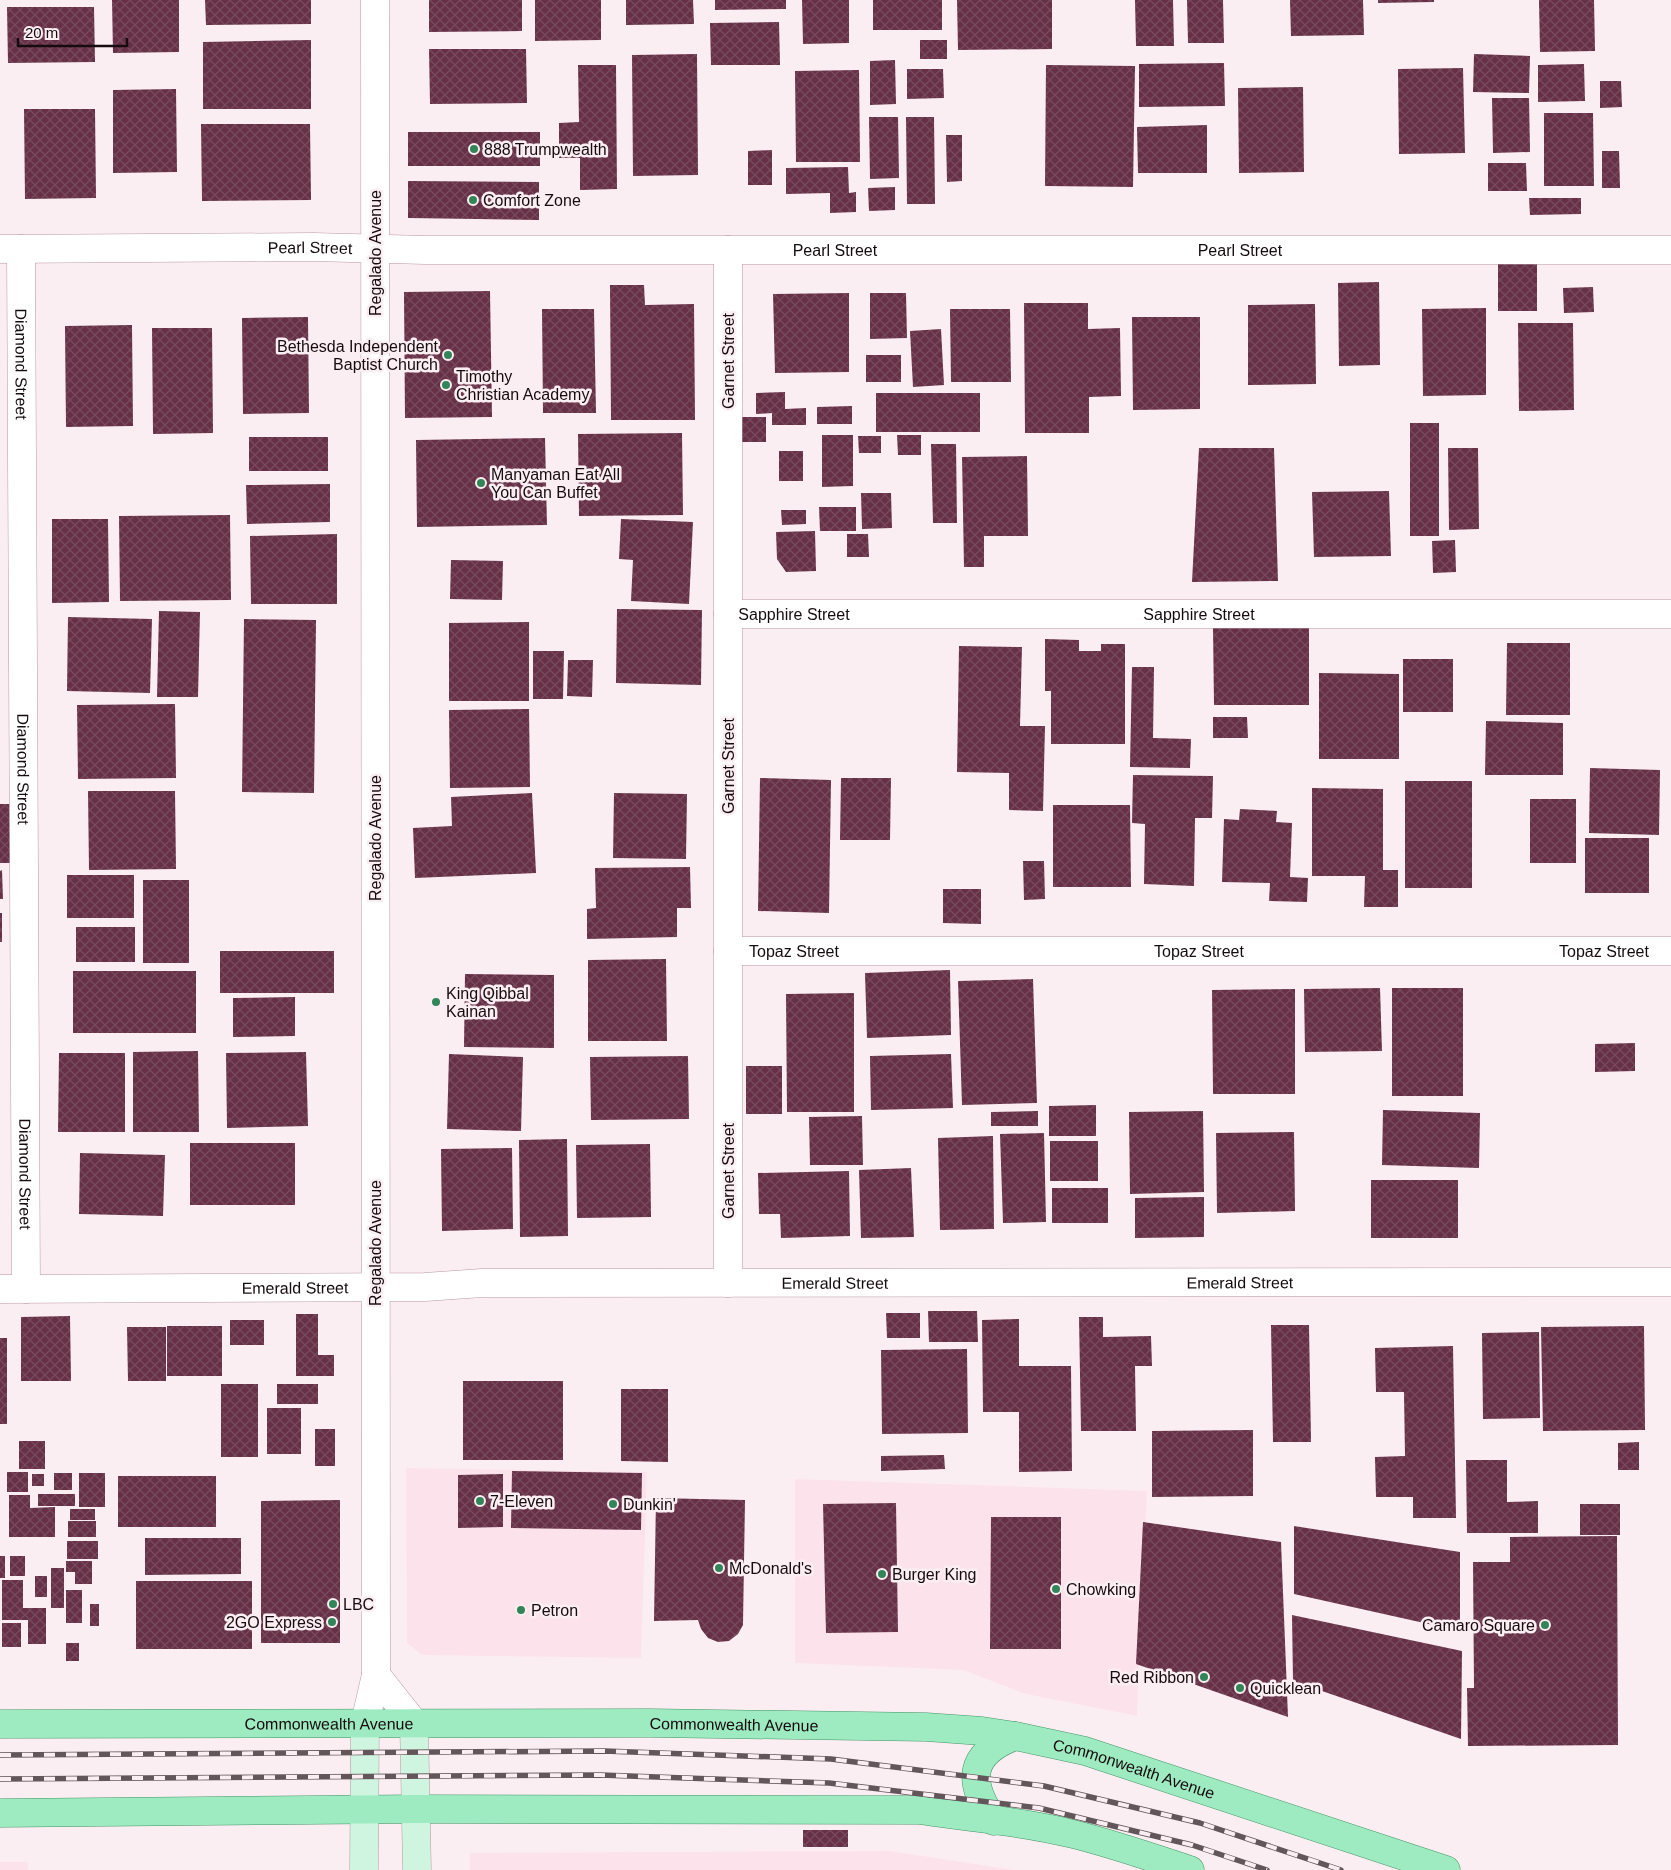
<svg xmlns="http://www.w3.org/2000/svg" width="1671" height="1870" font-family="Helvetica,sans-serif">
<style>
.built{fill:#fce3eb}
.building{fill:url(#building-cross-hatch)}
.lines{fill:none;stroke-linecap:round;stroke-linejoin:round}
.street-casing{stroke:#b799a3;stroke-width:29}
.secondary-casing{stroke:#b799a3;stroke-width:29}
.primary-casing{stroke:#459468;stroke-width:29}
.street{stroke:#fff;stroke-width:28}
.secondary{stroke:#cff5e0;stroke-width:28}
.primary{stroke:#9eebc1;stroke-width:28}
.rail-casing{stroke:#62565a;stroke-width:5.5}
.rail{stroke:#fbeef2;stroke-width:4;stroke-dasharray:11;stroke-linecap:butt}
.poi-dot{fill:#318558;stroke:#fbeef2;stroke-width:2}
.labels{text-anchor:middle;stroke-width:5;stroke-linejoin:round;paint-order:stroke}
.poi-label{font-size:16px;fill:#160b0f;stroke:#fbeef2;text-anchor:start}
.street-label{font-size:16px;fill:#160b0f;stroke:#fbeef2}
</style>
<defs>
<pattern id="building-cross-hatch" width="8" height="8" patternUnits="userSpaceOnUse" patternTransform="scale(1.25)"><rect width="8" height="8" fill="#673047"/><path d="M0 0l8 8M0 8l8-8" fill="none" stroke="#774b5d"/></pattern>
</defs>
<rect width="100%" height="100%" fill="#fbeef2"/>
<g class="built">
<polygon points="406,1468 647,1472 641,1658 422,1655 407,1643"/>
<polygon points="795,1479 1147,1491 1137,1716 1026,1694 963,1670 795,1663"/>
<polygon points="890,1851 1014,1870 470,1870 470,1853"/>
<rect x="0" y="1862" width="28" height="8"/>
</g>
<g class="building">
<polygon points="112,0 179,0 179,52 113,53"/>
<polygon points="205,0 311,0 311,24 206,25"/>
<polygon points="429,0 522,0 522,31 429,32"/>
<polygon points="535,0 601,0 601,40 535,41"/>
<polygon points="626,0 693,0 694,24 626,25"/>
<polygon points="715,0 786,0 786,9 715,10"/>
<polygon points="802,0 849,0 849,43 803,44"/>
<rect x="873" y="0" width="69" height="30"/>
<polygon points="957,0 1052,0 1052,49 958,50"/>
<polygon points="1135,0 1173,0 1174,46 1136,46"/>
<polygon points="1187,0 1223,0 1224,43 1188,43"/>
<polygon points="1290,0 1363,0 1364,35 1291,36"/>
<polygon points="1378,0 1434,0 1434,2 1378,3"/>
<polygon points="1539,0 1594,0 1595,51 1540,52"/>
<polygon points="7,7 94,7 95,62 8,63"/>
<polygon points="779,22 780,65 711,65 710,23"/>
<polygon points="311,40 311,109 203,109 203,42"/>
<rect x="920" y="40" width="27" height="19"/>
<polygon points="429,49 526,49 527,103 430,104"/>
<polygon points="697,54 698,175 633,176 632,55"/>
<polygon points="1474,54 1530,56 1529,93 1473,92"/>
<polygon points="895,60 896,104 870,105 870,61"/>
<polygon points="1224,63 1225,106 1139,107 1139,64"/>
<polygon points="1584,64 1585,101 1538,102 1538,65"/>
<polygon points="578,65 616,65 617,189 580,190 580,158 559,158 559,123 579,122"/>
<polygon points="1046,65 1135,66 1133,187 1045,186"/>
<polygon points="1463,68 1465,153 1399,154 1398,69"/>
<polygon points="907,69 943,69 944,98 907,99"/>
<polygon points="859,70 860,162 796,162 795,71"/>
<polygon points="1600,81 1621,81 1622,107 1600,108"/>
<polygon points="1303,87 1304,172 1239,173 1238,88"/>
<polygon points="176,89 177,172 113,173 113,90"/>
<polygon points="1492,98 1529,98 1530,152 1493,153"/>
<polygon points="24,109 95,109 96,198 25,199"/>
<polygon points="1544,113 1593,113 1594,186 1544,186"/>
<polygon points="869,117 898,117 899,178 870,179"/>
<polygon points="906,117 934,117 935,204 907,204"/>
<polygon points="201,124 310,124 311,200 202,201"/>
<polygon points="1207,125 1207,173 1138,173 1137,127"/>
<rect x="408" y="132" width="132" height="34"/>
<polygon points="946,135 962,135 962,181 947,182"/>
<polygon points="772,150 772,185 748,185 748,151"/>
<polygon points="1602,151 1619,151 1620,188 1602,188"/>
<polygon points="1488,163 1526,163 1527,191 1488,191"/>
<polygon points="848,167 849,193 856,192 856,212 830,213 830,193 786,194 786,168"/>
<polygon points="408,181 539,182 539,220 408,218"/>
<polygon points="895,187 895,210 869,211 868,188"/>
<polygon points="1529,198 1581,198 1581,214 1530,215"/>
<rect x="1498" y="264" width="39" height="47"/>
<polygon points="1379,282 1380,365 1339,366 1338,283"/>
<polygon points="610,285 644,285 645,305 694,304 695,420 611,420"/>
<polygon points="1593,287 1594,312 1564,313 1563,288"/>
<polygon points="490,291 492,417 405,418 404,292"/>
<polygon points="849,293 849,372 775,373 773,294"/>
<polygon points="870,293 906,293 907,338 870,339"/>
<polygon points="1024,303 1088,303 1088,329 1120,328 1121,396 1089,397 1089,433 1025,433"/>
<polygon points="1315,304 1316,384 1248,385 1248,305"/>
<polygon points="1486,308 1486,395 1423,396 1422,309"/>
<polygon points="542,309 594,309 596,413 543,413"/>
<polygon points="950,309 1010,309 1011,382 951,382"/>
<polygon points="308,317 309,413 243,414 242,318"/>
<polygon points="1132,317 1200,317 1200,409 1133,410"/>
<polygon points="1518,323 1573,323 1574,410 1519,411"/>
<polygon points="132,325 133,426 66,427 65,326"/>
<polygon points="152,328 212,328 213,433 153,434"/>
<polygon points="941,329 944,385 913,387 910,331"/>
<rect x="866" y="355" width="35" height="27"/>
<polygon points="785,392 785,409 806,408 806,425 772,425 772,413 756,414 756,393"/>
<rect x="876" y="393" width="104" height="39"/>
<polygon points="852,406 852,424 817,424 817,407"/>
<rect x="738" y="417" width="28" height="25"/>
<rect x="1410" y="423" width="29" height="113"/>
<polygon points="682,433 683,515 579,516 578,434"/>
<polygon points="822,435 853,435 853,486 822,487"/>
<polygon points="897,435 921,435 921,455 898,455"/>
<polygon points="858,436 881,436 881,453 859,453"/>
<rect x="249" y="437" width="79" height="34"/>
<polygon points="545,438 547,525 417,527 416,440"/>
<polygon points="931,444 956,444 957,523 933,523"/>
<polygon points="1199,448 1274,448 1278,581 1192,582"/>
<polygon points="1448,448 1478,448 1479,529 1449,530"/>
<rect x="779" y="451" width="24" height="30"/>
<polygon points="1027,456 1028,536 984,536 984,567 964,567 962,457"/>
<polygon points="330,484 330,522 247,524 246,485"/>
<polygon points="1389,491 1391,556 1314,557 1312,492"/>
<polygon points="861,493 891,493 892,528 862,529"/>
<polygon points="819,507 856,507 856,531 820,531"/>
<polygon points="781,510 806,510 806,524 782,525"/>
<polygon points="230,515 231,600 120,601 119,516"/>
<polygon points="52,519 108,519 109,602 52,603"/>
<polygon points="621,519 693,522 689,604 631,601 633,560 619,559"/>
<polygon points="815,531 816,571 786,572 777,559 776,532"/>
<polygon points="337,534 337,604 251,604 250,536"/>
<polygon points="847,534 868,534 869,557 847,557"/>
<polygon points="1455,540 1456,572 1433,573 1432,541"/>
<polygon points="451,560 503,561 502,600 450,599"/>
<polygon points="617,609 702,610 701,685 616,683"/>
<polygon points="159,611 200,612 198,697 157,697"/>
<polygon points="68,617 152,619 150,693 67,691"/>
<polygon points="244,619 316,620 314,793 242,792"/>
<polygon points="529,622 529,701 449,701 449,623"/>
<polygon points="1309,627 1309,705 1214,705 1213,628"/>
<polygon points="1045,639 1079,640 1079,651 1101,651 1101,644 1125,644 1125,744 1051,744 1051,691 1045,691"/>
<polygon points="1507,643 1570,643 1570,715 1506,715"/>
<polygon points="959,646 1022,647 1020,726 1045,726 1043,811 1009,810 1009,773 957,772"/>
<polygon points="533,651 564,651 563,699 533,699"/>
<rect x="1403" y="659" width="50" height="53"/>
<polygon points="568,660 593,660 592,697 567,696"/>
<polygon points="1132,667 1154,667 1153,738 1191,739 1190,768 1130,767"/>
<polygon points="1319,673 1399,674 1399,759 1319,759"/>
<polygon points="175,704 176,778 78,779 77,705"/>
<polygon points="529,709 530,787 450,788 449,710"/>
<polygon points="1213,717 1247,717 1248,738 1213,738"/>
<polygon points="1486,721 1563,723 1563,775 1485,775"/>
<polygon points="1590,768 1660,770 1659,835 1589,833"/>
<polygon points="1133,775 1213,776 1212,818 1195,818 1194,886 1144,884 1145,824 1132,823"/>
<polygon points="760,778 831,780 829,913 758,911"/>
<polygon points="841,778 891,778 890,840 840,840"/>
<rect x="1405" y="781" width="67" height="107"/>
<polygon points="1312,788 1383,789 1383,870 1398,870 1398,907 1364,907 1365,876 1312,876"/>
<polygon points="88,791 175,791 176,869 89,870"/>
<polygon points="532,793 536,873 415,878 413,828 452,826 451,797"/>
<polygon points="614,793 687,794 686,859 613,858"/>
<rect x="1530" y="799" width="46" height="64"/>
<polygon points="0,804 10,804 11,863 0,863"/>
<polygon points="1053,805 1130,805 1131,887 1053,887"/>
<polygon points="1240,809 1277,811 1276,822 1292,823 1290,877 1308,878 1307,902 1269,901 1270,883 1222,882 1224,819 1239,820"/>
<rect x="1585" y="838" width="64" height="55"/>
<polygon points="1023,861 1044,861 1045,899 1024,900"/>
<polygon points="690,867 691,908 677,908 677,937 587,939 587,909 596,908 595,868"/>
<polygon points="2,870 3,899 0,899 0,871"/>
<rect x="67" y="875" width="67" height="43"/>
<rect x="143" y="880" width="46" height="83"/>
<polygon points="943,889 981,889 981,924 943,923"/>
<rect x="0" y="913" width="2" height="29"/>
<rect x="76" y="927" width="59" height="35"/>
<rect x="220" y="951" width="114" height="42"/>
<polygon points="666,959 667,1041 588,1041 588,960"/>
<polygon points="950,970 951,1035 867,1038 865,973"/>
<rect x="73" y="971" width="123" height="62"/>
<polygon points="465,974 554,975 554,1048 464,1047"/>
<polygon points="1033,979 1037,1103 962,1105 958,981"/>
<polygon points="1380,988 1382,1051 1305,1052 1304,989"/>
<rect x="1392" y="988" width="71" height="108"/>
<polygon points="1295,989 1295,1094 1213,1094 1212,990"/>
<polygon points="854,993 854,1112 787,1112 786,994"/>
<polygon points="295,997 295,1036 233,1037 233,998"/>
<polygon points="1635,1043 1635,1071 1595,1072 1595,1044"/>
<polygon points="198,1051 199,1132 133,1132 133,1052"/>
<polygon points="306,1052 308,1126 227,1128 226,1053"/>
<polygon points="59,1053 125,1053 125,1132 58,1132"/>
<polygon points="449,1054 523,1057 521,1131 447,1129"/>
<polygon points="951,1054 953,1108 871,1110 870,1056"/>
<polygon points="688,1056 689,1119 591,1120 590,1057"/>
<rect x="746" y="1066" width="36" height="48"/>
<polygon points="1096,1105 1096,1136 1049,1136 1049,1106"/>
<polygon points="1383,1110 1480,1113 1479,1168 1382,1165"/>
<polygon points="1038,1111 1038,1126 991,1126 991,1112"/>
<polygon points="1203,1111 1204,1192 1130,1194 1129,1112"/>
<polygon points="862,1116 863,1165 810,1165 809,1117"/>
<polygon points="1294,1132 1295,1211 1217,1213 1216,1133"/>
<polygon points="1044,1133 1046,1222 1003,1223 1000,1134"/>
<polygon points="993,1136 994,1229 940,1230 938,1138"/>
<polygon points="567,1139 568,1236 520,1237 519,1140"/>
<rect x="1050" y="1141" width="48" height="40"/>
<rect x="190" y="1143" width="105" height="62"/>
<polygon points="650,1144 651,1217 577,1218 576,1145"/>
<polygon points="512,1148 513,1229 442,1231 441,1149"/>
<polygon points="80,1153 165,1155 163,1216 79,1214"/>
<polygon points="911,1168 914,1237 861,1238 859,1170"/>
<polygon points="849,1171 850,1236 781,1238 780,1214 759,1214 758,1173"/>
<rect x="1371" y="1180" width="87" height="58"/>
<rect x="1052" y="1188" width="56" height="35"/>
<polygon points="1204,1197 1204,1237 1135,1238 1135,1198"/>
<polygon points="928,1311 977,1311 978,1342 929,1342"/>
<polygon points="886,1313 920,1313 920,1338 887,1338"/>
<polygon points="296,1314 318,1314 318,1355 334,1355 334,1376 296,1376"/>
<polygon points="70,1316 71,1381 21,1381 21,1317"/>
<polygon points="1079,1317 1103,1317 1103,1337 1151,1336 1152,1366 1135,1366 1136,1431 1081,1431"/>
<polygon points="1019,1319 1019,1366 1071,1366 1072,1471 1019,1472 1019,1412 983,1412 982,1320"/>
<rect x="230" y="1320" width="34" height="25"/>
<polygon points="1271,1325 1309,1325 1311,1442 1273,1442"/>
<rect x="167" y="1326" width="55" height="50"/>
<polygon points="1644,1326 1645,1430 1543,1431 1541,1327"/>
<polygon points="127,1327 166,1327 166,1381 128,1381"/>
<polygon points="1539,1332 1540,1418 1483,1419 1482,1333"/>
<rect x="0" y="1338" width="7" height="86"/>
<polygon points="1453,1346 1456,1518 1413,1518 1413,1497 1376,1497 1375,1457 1405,1456 1404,1392 1376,1392 1375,1348"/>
<polygon points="967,1349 968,1433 882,1434 881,1350"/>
<rect x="463" y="1381" width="100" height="79"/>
<rect x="221" y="1384" width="37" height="73"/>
<rect x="277" y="1384" width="41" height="20"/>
<polygon points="621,1389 668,1389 668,1462 621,1461"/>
<rect x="267" y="1408" width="34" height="46"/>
<rect x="315" y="1429" width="20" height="37"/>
<polygon points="1253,1430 1253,1496 1152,1497 1152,1431"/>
<rect x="19" y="1441" width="26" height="28"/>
<polygon points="1639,1442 1639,1470 1618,1470 1618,1443"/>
<polygon points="944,1455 945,1469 881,1471 881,1456"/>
<polygon points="1466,1460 1507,1460 1507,1502 1538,1501 1538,1533 1467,1533"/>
<polygon points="512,1471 642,1473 641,1530 511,1528"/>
<rect x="7" y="1472" width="21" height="20"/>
<rect x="54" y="1473" width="18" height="17"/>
<rect x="79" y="1473" width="26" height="34"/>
<rect x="32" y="1474" width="12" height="12"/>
<polygon points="503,1474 503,1527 458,1528 458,1475"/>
<rect x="118" y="1476" width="98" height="51"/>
<rect x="38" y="1494" width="37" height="12"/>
<polygon points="9,1495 30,1495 30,1508 55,1507 55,1537 9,1537"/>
<polygon points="656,1498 745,1500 743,1625 738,1634 729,1641 718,1642 708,1638 701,1629 698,1620 654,1621"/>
<polygon points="340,1500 340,1643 261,1643 261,1501"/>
<polygon points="896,1503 898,1632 826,1633 823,1504"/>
<rect x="1580" y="1504" width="40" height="31"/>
<rect x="70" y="1509" width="25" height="11"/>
<polygon points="991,1517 1061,1517 1061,1649 990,1649"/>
<rect x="68" y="1521" width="28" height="16"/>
<polygon points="1143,1522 1281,1542 1288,1717 1136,1664"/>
<polygon points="1294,1526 1460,1552 1460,1631 1294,1594"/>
<polygon points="1617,1536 1618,1745 1468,1746 1467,1688 1474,1688 1473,1562 1510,1562 1510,1537"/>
<polygon points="145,1538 241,1538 241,1574 145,1575"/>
<rect x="67" y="1541" width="31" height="18"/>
<rect x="0" y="1556" width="5" height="22"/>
<rect x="10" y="1556" width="15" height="20"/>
<polygon points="66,1561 92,1561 92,1584 75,1584 75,1572 66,1572"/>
<rect x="51" y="1568" width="13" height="40"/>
<rect x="35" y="1576" width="12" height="21"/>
<polygon points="2,1580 23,1580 23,1608 46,1608 46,1644 28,1644 28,1620 2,1620"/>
<rect x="136" y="1581" width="116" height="68"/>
<rect x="66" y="1590" width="16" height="33"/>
<rect x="90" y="1604" width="9" height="22"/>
<polygon points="1292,1615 1462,1651 1461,1739 1293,1681"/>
<rect x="2" y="1623" width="19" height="24"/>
<rect x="66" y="1643" width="13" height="18"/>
<rect x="803" y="1830" width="45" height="17"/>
</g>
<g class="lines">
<g class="street-casing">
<g id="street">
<path id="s1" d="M0 249 314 247 425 250H1671"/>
<path id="s2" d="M21 249 26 1289"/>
<polyline points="728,250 728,1283"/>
<path id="s3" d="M728 614H1671"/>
<path id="s4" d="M728 951H1671"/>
<path id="s5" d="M0 1289 425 1287 482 1283 1671 1282"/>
<polyline points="376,1675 414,1723"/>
<polyline points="365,1723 376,1675 375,0"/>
</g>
</g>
<g class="secondary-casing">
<g id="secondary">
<polyline points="414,1723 417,1870"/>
<polyline points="364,1870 365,1723"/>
</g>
</g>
<g class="primary-casing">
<g id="primary">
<path id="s6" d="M0 1724 650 1723 926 1727 982 1731 1015 1736 1085 1751 1446 1870"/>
<path d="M0 1813 416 1809 918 1810C970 1817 1023 1822 1073 1834 1113 1844 1151 1857 1190 1870"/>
<path d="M994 1821C967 1782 968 1754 1015 1736"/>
</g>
</g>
<use href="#street" class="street"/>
<use href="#secondary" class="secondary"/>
<use href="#primary" class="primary"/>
<g class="rail-casing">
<g id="rail">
<polyline points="0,1755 604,1751 831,1759 1044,1786 1200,1823 1341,1870"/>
<polyline points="0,1779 600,1775 829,1783 1039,1808 1192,1845 1267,1870"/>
</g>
</g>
<use href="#rail" class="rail"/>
</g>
<g class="poi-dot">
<circle cx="474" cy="149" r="5"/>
<circle cx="473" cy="200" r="5"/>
<circle cx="448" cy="355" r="5"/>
<circle cx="446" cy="385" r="5"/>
<circle cx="481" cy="483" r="5"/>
<circle cx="436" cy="1002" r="5"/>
<circle cx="480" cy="1501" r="5"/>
<circle cx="613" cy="1504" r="5"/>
<circle cx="719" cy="1568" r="5"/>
<circle cx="882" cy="1574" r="5"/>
<circle cx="1056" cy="1589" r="5"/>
<circle cx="333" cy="1604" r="5"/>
<circle cx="521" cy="1610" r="5"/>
<circle cx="332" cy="1622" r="5"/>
<circle cx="1545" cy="1625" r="5"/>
<circle cx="1204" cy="1677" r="5"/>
<circle cx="1240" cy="1688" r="5"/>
</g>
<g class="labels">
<g class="poi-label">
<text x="484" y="155">888 Trumpwealth</text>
<text x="483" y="206">Comfort Zone</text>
<text x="438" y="352" text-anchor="end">Bethesda Independent<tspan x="438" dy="18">Baptist Church</tspan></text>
<text x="456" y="382">Timothy<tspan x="456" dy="18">Christian Academy</tspan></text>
<text x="491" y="480">Manyaman Eat All<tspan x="491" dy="18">You Can Buffet</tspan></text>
<text x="446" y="999">King Qibbal<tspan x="446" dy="18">Kainan</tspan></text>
<text x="490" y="1507">7-Eleven</text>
<text x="623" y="1510">Dunkin'</text>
<text x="729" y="1574">McDonald's</text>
<text x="892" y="1580">Burger King</text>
<text x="1066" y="1595">Chowking</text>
<text x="343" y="1610">LBC</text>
<text x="531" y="1616">Petron</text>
<text x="322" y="1628" text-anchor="end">2GO Express</text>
<text x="1535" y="1631" text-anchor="end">Camaro Square</text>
<text x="1194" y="1683" text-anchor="end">Red Ribbon</text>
<text x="1250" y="1694">Quicklean</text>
</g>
<g class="street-label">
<text dy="6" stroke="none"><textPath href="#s1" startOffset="310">Pearl Street</textPath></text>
<text dy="6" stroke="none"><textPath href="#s1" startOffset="835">Pearl Street</textPath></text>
<text dy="6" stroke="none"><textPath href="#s1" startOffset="1240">Pearl Street</textPath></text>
<text transform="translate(375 253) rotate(-90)" y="6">Regalado Avenue</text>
<text transform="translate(728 361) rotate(-90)" y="6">Garnet Street</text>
<text dy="6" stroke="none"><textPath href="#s2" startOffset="115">Diamond Street</textPath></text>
<text dy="6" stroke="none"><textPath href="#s3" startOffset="66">Sapphire Street</textPath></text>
<text dy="6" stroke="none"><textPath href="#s3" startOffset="471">Sapphire Street</textPath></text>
<text transform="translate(728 766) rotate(-90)" y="6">Garnet Street</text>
<text dy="6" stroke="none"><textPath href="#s2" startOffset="520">Diamond Street</textPath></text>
<text transform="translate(375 838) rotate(-90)" y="6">Regalado Avenue</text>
<text dy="6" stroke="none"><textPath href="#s4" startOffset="66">Topaz Street</textPath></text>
<text dy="6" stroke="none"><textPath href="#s4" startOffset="471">Topaz Street</textPath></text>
<text dy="6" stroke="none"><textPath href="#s4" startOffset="876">Topaz Street</textPath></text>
<text transform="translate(728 1171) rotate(-90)" y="6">Garnet Street</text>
<text dy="6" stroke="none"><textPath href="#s2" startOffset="925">Diamond Street</textPath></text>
<text transform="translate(375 1243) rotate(-90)" y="6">Regalado Avenue</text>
<text dy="6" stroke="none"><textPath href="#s5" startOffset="835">Emerald Street</textPath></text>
<text dy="6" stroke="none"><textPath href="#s5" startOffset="1240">Emerald Street</textPath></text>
<text dy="6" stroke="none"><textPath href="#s5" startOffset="295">Emerald Street</textPath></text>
<text dy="6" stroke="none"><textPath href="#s6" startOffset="329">Commonwealth Avenue</textPath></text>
<text dy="6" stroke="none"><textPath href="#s6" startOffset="734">Commonwealth Avenue</textPath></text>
<text dy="6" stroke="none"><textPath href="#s6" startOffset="1139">Commonwealth Avenue</textPath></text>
</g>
</g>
<path d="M18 38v8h109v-8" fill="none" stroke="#160b0f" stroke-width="2.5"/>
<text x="25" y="38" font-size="15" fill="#160b0f" stroke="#fbeef2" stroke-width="4" paint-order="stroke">20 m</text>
</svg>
